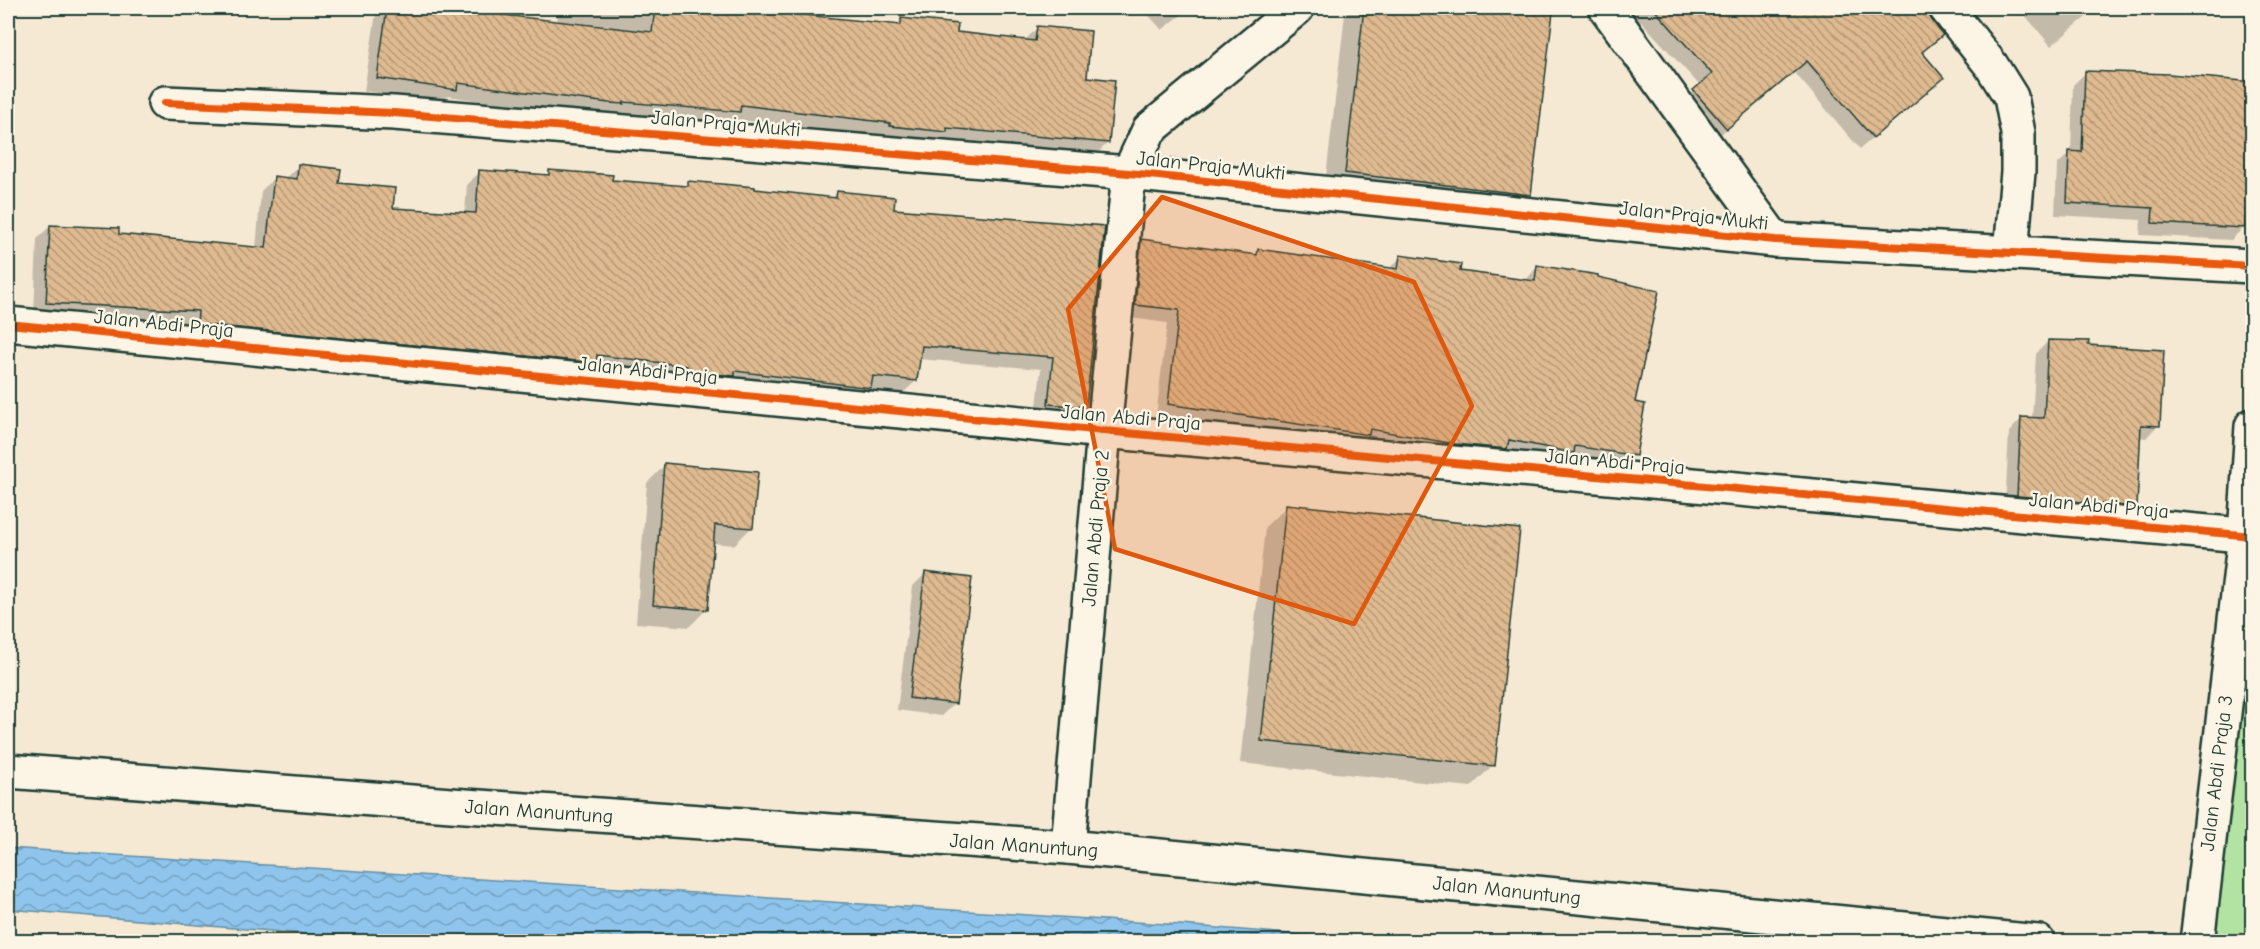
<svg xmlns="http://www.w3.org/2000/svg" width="2260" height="949" font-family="'Comic Neue',sans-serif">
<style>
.park{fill:#b3e3a2;stroke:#69906b;stroke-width:1.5}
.water{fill:url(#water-waves);stroke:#628fa3;stroke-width:1.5}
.shadow{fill:#0003}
.building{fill:url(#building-back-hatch);stroke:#1f3d34;stroke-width:1.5}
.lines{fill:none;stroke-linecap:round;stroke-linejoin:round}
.minor-casing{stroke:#1f3d34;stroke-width:38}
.tertiary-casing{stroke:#1f3d34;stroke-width:38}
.minor{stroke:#fcf5e5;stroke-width:33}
.tertiary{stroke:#fcf5e5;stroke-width:33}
.cycleway-casing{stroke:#fcf5e5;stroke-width:11}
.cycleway{stroke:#e8590c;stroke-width:8}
.marked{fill:#de580e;fill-opacity:0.2;stroke:#de580e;stroke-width:4.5;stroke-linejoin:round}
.labels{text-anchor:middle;stroke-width:5;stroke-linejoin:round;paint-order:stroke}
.street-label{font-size:20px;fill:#1f3d34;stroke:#fcf5e5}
</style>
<defs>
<pattern id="water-waves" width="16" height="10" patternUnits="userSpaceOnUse" patternTransform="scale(1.5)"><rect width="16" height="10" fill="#8fc5ed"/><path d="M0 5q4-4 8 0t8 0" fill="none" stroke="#74a1c1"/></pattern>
<pattern id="building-back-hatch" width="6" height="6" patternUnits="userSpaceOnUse" patternTransform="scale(1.5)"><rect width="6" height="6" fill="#dfba90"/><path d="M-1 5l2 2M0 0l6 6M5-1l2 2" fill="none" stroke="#b49876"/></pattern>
</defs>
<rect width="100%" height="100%" fill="#f6e9d4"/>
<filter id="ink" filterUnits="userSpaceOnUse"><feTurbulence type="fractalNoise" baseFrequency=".0167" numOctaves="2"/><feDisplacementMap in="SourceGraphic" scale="12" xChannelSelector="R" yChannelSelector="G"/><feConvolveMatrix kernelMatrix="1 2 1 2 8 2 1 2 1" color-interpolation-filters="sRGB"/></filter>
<g filter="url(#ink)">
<polygon class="park" points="2252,594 2252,941 2213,941"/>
<polygon class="water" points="8,848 1181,925 1377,941 401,942 8,909"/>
<g class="shadow">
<polygon points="382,8 436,8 558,23 556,8 728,8 896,26 902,20 955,34 1024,41 1037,28 1085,79 1108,143 1094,156 877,140 878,136 732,119 725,125 521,107 448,96 442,102 364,91 376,13"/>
<polygon points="1142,8 1190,8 1162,30"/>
<polygon points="1352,8 1499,8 1551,13 1530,194 1508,216 1324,194 1345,14"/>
<polygon points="1626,8 1926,8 1926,12 1941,34 1921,53 1942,78 1860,149 1794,72 1714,140 1682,103 1700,86 1641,21 1639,23"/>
<polygon points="1945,8 1977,8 1959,22"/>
<polygon points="2019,8 2097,8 2051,46"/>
<polygon points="2085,73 2244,227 2231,240 2140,235 2141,220 2055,215 2057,165 2071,152 2073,85"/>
<polygon points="299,166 392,210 465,214 467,184 480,172 546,176 550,172 611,181 684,187 689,183 831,199 837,193 892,211 1103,227 1085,407 1072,419 1036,416 1041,369 918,359 916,381 903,393 869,389 857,400 185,336 186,323 34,315 37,239 50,226 117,236 256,249 261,191 274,178 286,178"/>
<polygon points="1142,240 1253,256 1259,251 1389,269 1401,257 1458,272 1525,281 1538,266 1634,403 1635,455 1622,468 1355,447 1156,417 1167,323 1123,317 1129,253"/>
<polygon points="2048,341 2158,425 2146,438 2139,437 2136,506 2123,519 2005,508 2009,432 2021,419 2032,419 2036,354"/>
<polygon points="665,465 752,527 734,545 712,543 707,609 689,627 636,623 647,483"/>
<polygon points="1287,506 1493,765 1471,787 1240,763 1265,527"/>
<polygon points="926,573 954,704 941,716 897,710 913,586"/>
</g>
<g class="building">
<polygon points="387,8 469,8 468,11 652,32 655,8 737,8 901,25 901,18 958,24 957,32 1035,41 1037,26 1091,31 1087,77 1115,80 1109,143 947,128 947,132 890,126 890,123 741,105 740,112 624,102 624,104 609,103 458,83 457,90 377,78"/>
<polygon points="1364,8 1512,8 1553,12 1531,195 1345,173"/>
<polygon points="1653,8 1928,8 1931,19 1943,35 1922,52 1944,78 1873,138 1807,61 1727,129 1693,90 1712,74"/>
<polygon points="2085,71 2169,74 2253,82 2253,159 2249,159 2245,228 2152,223 2153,208 2067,203 2069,151 2082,152"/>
<polygon points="298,164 341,169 339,183 395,188 393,208 476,213 479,170 549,175 549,170 613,175 612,180 688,186 688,181 755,187 755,189 836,198 837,191 895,197 894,209 1105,226 1086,407 1048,404 1053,357 922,346 917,381 873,376 871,388 735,371 735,376 687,371 687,366 597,355 596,363 197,324 198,311 46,303 50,225 119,228 119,234 266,248 274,176 297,179"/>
<polygon points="1141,239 1257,255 1258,249 1398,269 1400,255 1461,264 1460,271 1535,281 1537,265 1598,275 1598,277 1659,291 1635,402 1645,404 1636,456 1575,446 1574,453 1509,440 1507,449 1455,444 1370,429 1369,435 1168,404 1179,310 1135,305"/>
<polygon points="2048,340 2089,341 2088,345 2164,350 2160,426 2141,425 2137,507 2017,496 2021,417 2044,418"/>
<polygon points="664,463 758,472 753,528 715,525 708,610 653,605"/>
<polygon points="1286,504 1520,529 1495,766 1261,741"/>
<polygon points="925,572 972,578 956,704 909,698"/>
</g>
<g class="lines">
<g class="minor-casing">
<g id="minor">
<polyline points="1606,8 1775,240"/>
<polyline points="1946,8 1991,65 2011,97 2018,133 2018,172 2011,253"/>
<polyline points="165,103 394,113 1129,173 1775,240 2252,266"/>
<polyline points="8,324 1104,431 2252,536"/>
<polyline points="1068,847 1104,431 1129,173 1149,130 1297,8"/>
<polyline points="2197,942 2245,535 2252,426"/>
</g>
</g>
<g class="tertiary-casing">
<polyline id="tertiary" points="8,771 451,805 1068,847 2038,942"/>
</g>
<use href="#minor" class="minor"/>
<use href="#tertiary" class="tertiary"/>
<g class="cycleway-casing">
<g id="cycleway">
<polyline points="165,103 394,113 1129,173 1775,240 2252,266"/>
<polyline points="8,324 1104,431 2252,536"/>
</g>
</g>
<use href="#cycleway" class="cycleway"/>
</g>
</g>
<path class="marked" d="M1162 197 1414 282 1472 406 1354 624 1115 549 1068 309Z"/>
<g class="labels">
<g class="street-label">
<text transform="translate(726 123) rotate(5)" y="7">Jalan Praja Mukti</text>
<text transform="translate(1211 165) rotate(6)" y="7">Jalan Praja Mukti</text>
<text transform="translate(1694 215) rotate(6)" y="7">Jalan Praja Mukti</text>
<text transform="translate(164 323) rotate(6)" y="7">Jalan Abdi Praja</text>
<text transform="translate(648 370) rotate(6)" y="7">Jalan Abdi Praja</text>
<text transform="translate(1131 417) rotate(5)" y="7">Jalan Abdi Praja</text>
<text transform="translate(1615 461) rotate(5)" y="7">Jalan Abdi Praja</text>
<text transform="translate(2099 505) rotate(5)" y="7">Jalan Abdi Praja</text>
<text transform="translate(1095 528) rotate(-85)" y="7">Jalan Abdi Praja 2</text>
<text transform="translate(2216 773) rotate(-83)" y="7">Jalan Abdi Praja 3</text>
<text transform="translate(539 811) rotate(4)" y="7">Jalan Manuntung</text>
<text transform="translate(1024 845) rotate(4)" y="7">Jalan Manuntung</text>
<text transform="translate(1507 890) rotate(6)" y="7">Jalan Manuntung</text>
</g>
</g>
<rect width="2260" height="949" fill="none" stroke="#fcf5e5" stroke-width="30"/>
<rect x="15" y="15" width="2230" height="919" fill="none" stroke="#1f3d34" stroke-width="2" filter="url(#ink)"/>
</svg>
